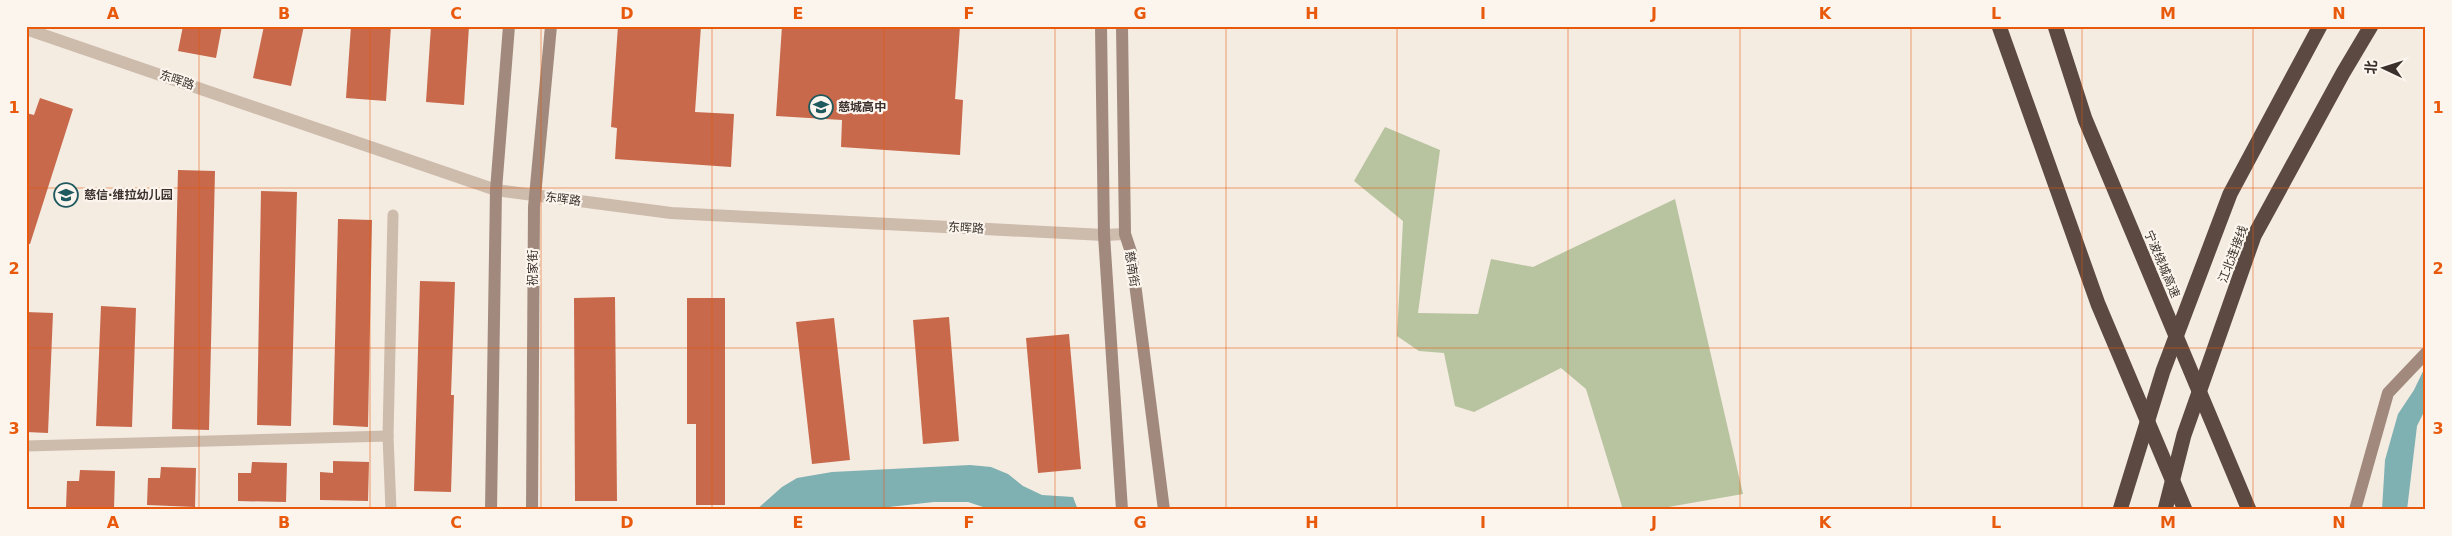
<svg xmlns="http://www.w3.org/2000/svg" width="2452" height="536" font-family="'DejaVu Sans','Noto Sans SC',sans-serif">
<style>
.green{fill:#b8c4a0}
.water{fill:#7fb0b2}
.building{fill:#c8694b}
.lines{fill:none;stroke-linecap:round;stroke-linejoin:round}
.lane{stroke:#cdbbac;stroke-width:11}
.street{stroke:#cdbbac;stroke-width:12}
.secondary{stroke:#a18a7d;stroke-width:12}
.highway{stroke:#5c4a42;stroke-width:15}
.highway-bridge{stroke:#5c4a42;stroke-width:15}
.grid{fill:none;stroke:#e8590c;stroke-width:1;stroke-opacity:0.55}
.labels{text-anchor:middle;stroke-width:4.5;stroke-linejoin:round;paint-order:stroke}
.street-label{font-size:12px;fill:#3b302b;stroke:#fbf5ee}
.poi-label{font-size:12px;font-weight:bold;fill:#3b302b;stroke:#fbf5ee;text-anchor:start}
.neatline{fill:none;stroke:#e8590c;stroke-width:2}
.grid-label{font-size:16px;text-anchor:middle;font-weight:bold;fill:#e8590c}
</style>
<rect width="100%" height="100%" fill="#f4ebe1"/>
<polygon class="green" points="1385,127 1440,150 1418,313 1478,314 1491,259 1533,267 1675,199 1743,494 1651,510 1623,510 1586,389 1561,368 1474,412 1455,406 1444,353 1419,351 1397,336 1403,221 1354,181"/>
<g class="water">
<polygon points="2426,365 2426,408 2417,426 2407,510 2382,510 2385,460 2398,414 2414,390"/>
<polygon points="970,465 991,467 1008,474 1023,486 1042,495 1073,497 1078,510 992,510 968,502 934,502 862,510 756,510 782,487 797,478 832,472"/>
</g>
<g class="building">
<polygon points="183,26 222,26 216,58 178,51"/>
<polygon points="264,26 304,26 291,86 253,78"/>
<polygon points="351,26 391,26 386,101 346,98"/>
<polygon points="431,26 469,26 464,105 426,102"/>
<polygon points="618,26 701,26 695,112 734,114 731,167 615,159 617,128 611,127"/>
<polygon points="782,26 960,26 955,99 963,100 960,155 841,147 842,120 776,116"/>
<polygon points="40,98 73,109 30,244 26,244 26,113 34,115"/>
<polygon points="178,170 215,171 209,430 172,429"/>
<polygon points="261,191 297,192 291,426 257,425"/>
<polygon points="338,219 372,220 368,427 333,425"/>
<polygon points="420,281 455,282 451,395 454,395 451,492 414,491"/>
<polygon points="615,297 617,501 575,501 574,298"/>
<polygon points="687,298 725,298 725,505 696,505 696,424 687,424"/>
<polygon points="101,306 136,308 132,427 96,426"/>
<polygon points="26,312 53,313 48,433 26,432"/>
<polygon points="949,317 959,441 923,444 913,320"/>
<polygon points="834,318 850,460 812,464 796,322"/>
<polygon points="1069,334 1081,469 1038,473 1026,338"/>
<polygon points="333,461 369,462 368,501 320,500 320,472 333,473"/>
<polygon points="252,462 287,463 286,502 238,501 238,473 251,473"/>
<polygon points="161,467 196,468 195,507 147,505 148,478 160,478"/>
<polygon points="80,470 115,471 114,509 66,508 67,481 79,481"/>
</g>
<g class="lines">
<g class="lane">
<polyline points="26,446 388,436"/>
<polyline points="391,510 388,436 393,215"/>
</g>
<polyline class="street" points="26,29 496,190 671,213 1104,235 1125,234"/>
<g class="secondary">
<polyline points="1101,26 1104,235 1122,510"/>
<polyline points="1122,26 1125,234 1131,252 1164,510"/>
<polyline points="491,510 496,190 509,26"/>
<polyline points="532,510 534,207 551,26"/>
<polyline points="2355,510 2388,393 2426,353"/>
</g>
<g class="highway">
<polyline points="1999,26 2098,304 2185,510"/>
<polyline points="2055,26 2085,119 2249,510"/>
</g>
<g class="highway-bridge">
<polyline points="2120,510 2163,371 2230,194 2320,26"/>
<polyline points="2165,510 2184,435 2254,236 2343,73 2371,26"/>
</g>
</g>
<path class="grid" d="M199 26V510M370 26V510M541 26V510M712 26V510M884 26V510M1055 26V510M1226 26V510M1397 26V510M1568 26V510M1740 26V510M1911 26V510M2082 26V510M2253 26V510M26 188H2426M26 348H2426"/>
<defs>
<g id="school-ring" transform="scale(1.25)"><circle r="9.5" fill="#fbf5ee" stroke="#1f5a5e" stroke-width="1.5"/><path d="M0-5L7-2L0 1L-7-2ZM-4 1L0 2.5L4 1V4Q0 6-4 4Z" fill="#1f5a5e"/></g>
</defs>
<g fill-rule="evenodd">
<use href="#school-ring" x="821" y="107"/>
<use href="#school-ring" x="66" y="195"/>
</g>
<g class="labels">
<g class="street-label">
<text transform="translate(177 80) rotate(19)" y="4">东晖路</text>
<text transform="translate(563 199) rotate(7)" y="4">东晖路</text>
<text transform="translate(966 228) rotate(3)" y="4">东晖路</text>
<text transform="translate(2233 254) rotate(-69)" y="4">江北连接线</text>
<text transform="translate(2162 264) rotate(67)" y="4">宁波绕城高速</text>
<text transform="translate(533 268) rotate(-90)" y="4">祝家街</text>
<text transform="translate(1132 269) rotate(81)" y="4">慈南街</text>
</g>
<g class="poi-label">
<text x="838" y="111">慈城高中</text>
<text x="84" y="199">慈信·维拉幼儿园</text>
</g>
</g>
<rect width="2452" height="536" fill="none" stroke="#fbf5ee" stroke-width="55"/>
<g transform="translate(2384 68) rotate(274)" stroke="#fbf5ee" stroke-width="4" paint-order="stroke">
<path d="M0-4L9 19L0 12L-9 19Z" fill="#3b302b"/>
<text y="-8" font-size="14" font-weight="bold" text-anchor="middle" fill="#3b302b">北</text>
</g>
<rect x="28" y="28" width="2396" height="480" class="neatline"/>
<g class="grid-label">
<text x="113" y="19">A</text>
<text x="284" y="19">B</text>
<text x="456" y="19">C</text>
<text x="627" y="19">D</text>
<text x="798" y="19">E</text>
<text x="969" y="19">F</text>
<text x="1140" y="19">G</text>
<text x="1312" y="19">H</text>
<text x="1483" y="19">I</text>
<text x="1654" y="19">J</text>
<text x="1825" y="19">K</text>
<text x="1996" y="19">L</text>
<text x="2168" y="19">M</text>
<text x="2339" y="19">N</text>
<text x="14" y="113">1</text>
<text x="2438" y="113">1</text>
<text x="14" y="274">2</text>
<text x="2438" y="274">2</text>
<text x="14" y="434">3</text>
<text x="2438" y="434">3</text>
<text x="113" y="528">A</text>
<text x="284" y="528">B</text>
<text x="456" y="528">C</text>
<text x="627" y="528">D</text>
<text x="798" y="528">E</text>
<text x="969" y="528">F</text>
<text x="1140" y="528">G</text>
<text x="1312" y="528">H</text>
<text x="1483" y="528">I</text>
<text x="1654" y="528">J</text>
<text x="1825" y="528">K</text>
<text x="1996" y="528">L</text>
<text x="2168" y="528">M</text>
<text x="2339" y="528">N</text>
</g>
</svg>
